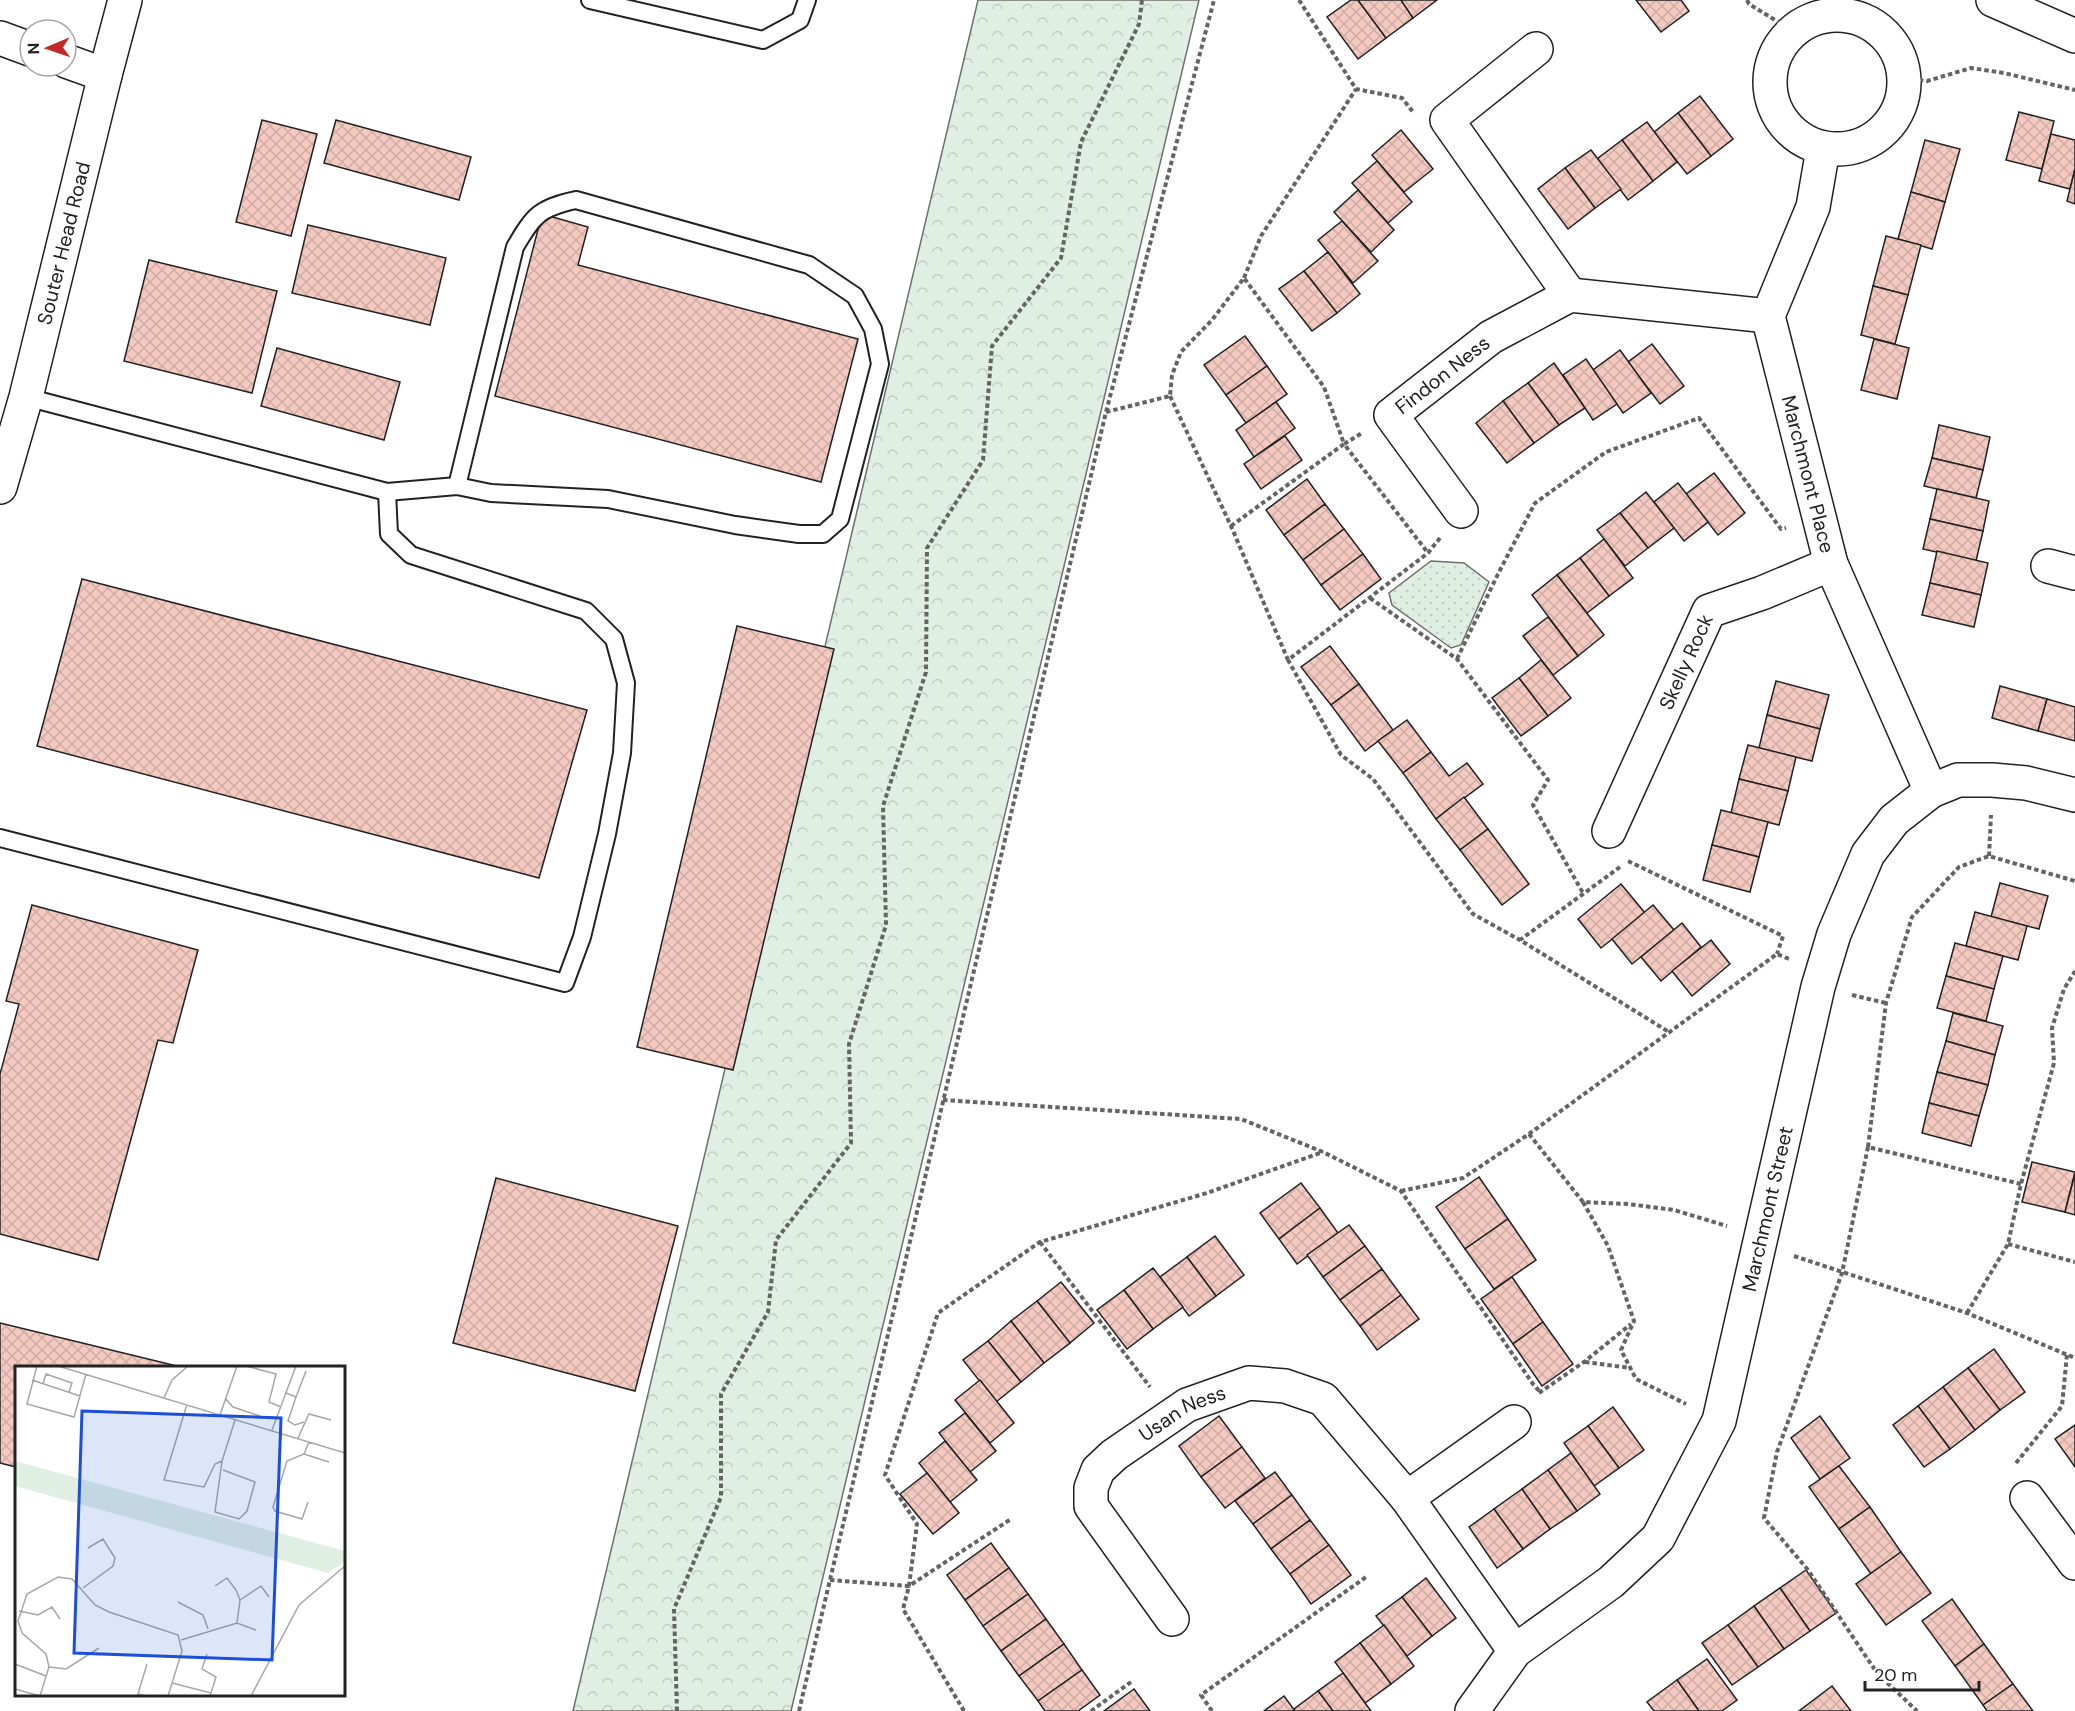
<svg xmlns="http://www.w3.org/2000/svg" width="2075" height="1711" font-family="'DM Sans',sans-serif">
<style>
.forest{fill:url(#forest-crowns);stroke:#6f6f6f;stroke-width:1.5}
.park{fill:url(#park-dots);stroke:#6f6f6f;stroke-width:1.5}
.building{fill:url(#building-cross-hatch);stroke:#222;stroke-width:1.5}
.lines{fill:none;stroke-linecap:round;stroke-linejoin:round}
.service-casing{stroke:#222;stroke-width:20}
.minor-casing{stroke:#222;stroke-width:36}
.tertiary-casing{stroke:#222;stroke-width:36}
.path{stroke:#646464;stroke-width:4;stroke-dasharray:4.5 3;stroke-linecap:butt}
.service{stroke:#fff;stroke-width:16}
.minor{stroke:#fff;stroke-width:33}
.tertiary{stroke:#fff;stroke-width:33}
.labels{text-anchor:middle;stroke-width:4.5;stroke-linejoin:round;paint-order:stroke}
.street-label{font-size:20px;fill:#222;stroke:#fff}
.inset-road{fill:none;stroke:#a7a7a7;stroke-width:1.5}
.view{fill:#1d4ed8;fill-opacity:0.15;stroke:#1d4ed8;stroke-width:3}
.inset-edge{fill:none;stroke:#222;stroke-width:3}
</style>
<defs>
<pattern id="forest-crowns" width="20" height="18" patternUnits="userSpaceOnUse" patternTransform="scale(1.5)"><rect width="20" height="18" fill="#e0efe3"/><path d="M2 6a3 3 0 1 1 6 0M12 15a3 3 0 1 1 6 0" fill="none" stroke="#c0cdc2"/></pattern>
<pattern id="park-dots" width="8" height="8" patternUnits="userSpaceOnUse" patternTransform="scale(1.5)"><rect width="8" height="8" fill="#e0efe3"/><path d="M2 2h.1M6 6h.1" fill="none" stroke="#c0cdc2" stroke-width="1.8" stroke-linecap="round"/></pattern>
<pattern id="building-cross-hatch" width="8" height="8" patternUnits="userSpaceOnUse" patternTransform="scale(1.5)"><rect width="8" height="8" fill="#f3c9c0"/><path d="M0 0l8 8M0 8l8-8" fill="none" stroke="#d0aca5"/></pattern>
</defs>
<rect width="100%" height="100%" fill="#fff"/>
<polygon class="forest" points="978,0 1199,0 791,1711 573,1711"/>
<polygon class="park" points="1431,561 1464,563 1489,582 1461,645 1451,648 1392,605 1389,593"/>
<g class="building">
<polygon points="1351,0 1358,0 1386,38 1358,59 1327,17"/>
<polygon points="1358,0 1401,0 1413,18 1386,38"/>
<polygon points="1401,0 1437,0 1413,18"/>
<polygon points="1636,0 1681,0 1689,11 1661,32"/>
<polygon points="1700,96 1733,139 1711,156 1678,113"/>
<polygon points="2019,112 2054,121 2042,169 2006,160"/>
<polygon points="1678,113 1711,156 1687,174 1654,132"/>
<polygon points="262,120 317,134 291,236 236,222"/>
<polygon points="336,120 471,157 459,200 324,163"/>
<polygon points="1647,122 1677,162 1653,181 1622,140"/>
<polygon points="1401,130 1433,169 1404,192 1372,155"/>
<polygon points="2051,134 2075,140 2075,169 2070,189 2039,181"/>
<polygon points="1622,140 1653,181 1628,200 1597,159"/>
<polygon points="1925,140 1960,149 1945,202 1911,192"/>
<polygon points="1591,150 1621,189 1595,208 1565,168"/>
<polygon points="1377,161 1412,202 1388,223 1352,183"/>
<polygon points="1565,168 1595,208 1568,229 1538,189"/>
<polygon points="2075,169 2075,204 2067,201"/>
<polygon points="1358,190 1394,230 1371,252 1334,212"/>
<polygon points="1911,192 1945,202 1932,249 1898,239"/>
<polygon points="542,214 588,227 578,265 858,339 821,482 495,396"/>
<polygon points="1342,221 1378,261 1353,283 1318,240"/>
<polygon points="308,225 446,258 430,325 292,293"/>
<polygon points="1886,236 1921,245 1908,295 1873,286"/>
<polygon points="1328,252 1360,294 1337,313 1304,271"/>
<polygon points="149,260 277,291 252,393 124,361"/>
<polygon points="1304,271 1337,313 1312,331 1279,289"/>
<polygon points="1873,286 1908,295 1895,344 1861,335"/>
<polygon points="1245,336 1267,366 1226,395 1204,365"/>
<polygon points="1874,339 1909,348 1897,399 1861,390"/>
<polygon points="1652,344 1684,386 1660,404 1628,362"/>
<polygon points="277,348 400,382 384,440 261,406"/>
<polygon points="1620,350 1651,393 1623,413 1593,370"/>
<polygon points="1586,359 1617,404 1593,420 1563,375"/>
<polygon points="1554,363 1585,408 1559,425 1528,383"/>
<polygon points="1267,366 1287,394 1246,423 1226,395"/>
<polygon points="1528,383 1559,425 1534,443 1503,401"/>
<polygon points="1503,401 1534,443 1507,463 1476,423"/>
<polygon points="1276,402 1295,428 1254,457 1236,430"/>
<polygon points="1939,425 1990,437 1983,470 1932,458"/>
<polygon points="1285,436 1302,460 1261,489 1244,464"/>
<polygon points="1932,458 1983,470 1976,498 1924,486"/>
<polygon points="1714,473 1745,513 1718,535 1686,494"/>
<polygon points="1307,479 1325,504 1284,535 1266,510"/>
<polygon points="1678,483 1708,522 1684,541 1654,502"/>
<polygon points="1937,489 1989,501 1983,531 1930,519"/>
<polygon points="1646,492 1674,528 1648,548 1620,513"/>
<polygon points="1325,504 1344,529 1303,560 1284,535"/>
<polygon points="1620,513 1648,548 1625,566 1597,530"/>
<polygon points="1930,519 1983,531 1976,561 1923,549"/>
<polygon points="1344,529 1363,554 1321,585 1303,560"/>
<polygon points="1604,539 1633,578 1609,596 1580,558"/>
<polygon points="1937,551 1988,563 1981,595 1930,583"/>
<polygon points="1363,554 1381,579 1340,610 1321,585"/>
<polygon points="1580,558 1609,596 1587,613 1557,575"/>
<polygon points="1557,575 1604,635 1578,656 1532,595"/>
<polygon points="82,579 587,710 539,878 37,746"/>
<polygon points="1930,583 1981,595 1974,627 1922,615"/>
<polygon points="1548,617 1578,656 1553,675 1523,636"/>
<polygon points="737,626 834,649 733,1070 637,1047"/>
<polygon points="1330,646 1359,684 1331,705 1301,667"/>
<polygon points="1541,660 1571,698 1548,716 1519,678"/>
<polygon points="1519,678 1548,716 1521,736 1492,698"/>
<polygon points="1776,681 1829,695 1820,729 1767,715"/>
<polygon points="1359,684 1393,730 1365,751 1331,705"/>
<polygon points="2000,686 2047,699 2038,731 1992,718"/>
<polygon points="2047,699 2075,707 2075,741 2038,731"/>
<polygon points="1767,715 1820,729 1812,761 1759,748"/>
<polygon points="1407,720 1431,752 1403,773 1378,741"/>
<polygon points="1748,745 1796,757 1788,791 1739,779"/>
<polygon points="1431,752 1449,776 1467,763 1483,784 1436,819 1403,773"/>
<polygon points="1739,779 1788,791 1779,825 1731,813"/>
<polygon points="1464,797 1488,829 1460,850 1436,819"/>
<polygon points="1721,810 1768,822 1759,857 1712,845"/>
<polygon points="1488,829 1529,884 1502,905 1460,850"/>
<polygon points="1712,845 1759,857 1750,892 1703,880"/>
<polygon points="2000,883 2048,896 2039,929 1991,917"/>
<polygon points="1621,884 1645,913 1601,948 1578,919"/>
<polygon points="32,905 198,950 173,1043 158,1040 98,1260 0,1234 0,1074 19,1004 6,1001"/>
<polygon points="1653,905 1674,930 1632,964 1612,939"/>
<polygon points="1975,912 2027,926 2018,960 1966,946"/>
<polygon points="1682,923 1701,947 1661,981 1641,957"/>
<polygon points="1711,940 1730,964 1692,996 1672,971"/>
<polygon points="1955,943 2003,956 1994,989 1946,976"/>
<polygon points="1946,976 1994,989 1986,1021 1937,1008"/>
<polygon points="1953,1013 2003,1026 1995,1055 1946,1041"/>
<polygon points="1946,1041 1995,1055 1988,1085 1937,1072"/>
<polygon points="1937,1072 1988,1085 1979,1116 1929,1103"/>
<polygon points="1929,1103 1979,1116 1971,1146 1922,1133"/>
<polygon points="2032,1162 2075,1172 2065,1212 2022,1202"/>
<polygon points="2075,1174 2075,1215 2065,1212"/>
<polygon points="1479,1177 1508,1219 1465,1249 1436,1207"/>
<polygon points="496,1178 678,1226 635,1391 453,1343"/>
<polygon points="1301,1183 1320,1208 1279,1239 1260,1213"/>
<polygon points="1320,1208 1338,1233 1297,1264 1279,1239"/>
<polygon points="1508,1219 1536,1260 1494,1289 1465,1249"/>
<polygon points="1349,1225 1365,1246 1323,1277 1307,1255"/>
<polygon points="1215,1236 1244,1275 1216,1296 1187,1257"/>
<polygon points="1365,1246 1382,1269 1340,1300 1323,1277"/>
<polygon points="1187,1257 1216,1296 1189,1316 1160,1277"/>
<polygon points="1153,1268 1183,1307 1153,1329 1124,1290"/>
<polygon points="1382,1269 1401,1295 1360,1326 1340,1300"/>
<polygon points="1512,1277 1543,1322 1513,1344 1481,1299"/>
<polygon points="1061,1282 1094,1323 1070,1343 1037,1301"/>
<polygon points="1124,1290 1153,1329 1127,1349 1097,1310"/>
<polygon points="1401,1295 1419,1319 1377,1350 1360,1326"/>
<polygon points="1037,1301 1070,1343 1044,1363 1011,1321"/>
<polygon points="1011,1321 1044,1363 1021,1382 988,1341"/>
<polygon points="1543,1322 1573,1364 1542,1386 1513,1344"/>
<polygon points="0,1323 185,1368 16,1368 16,1467 0,1463"/>
<polygon points="988,1341 1021,1382 996,1402 963,1360"/>
<polygon points="1994,1349 2025,1392 2000,1410 1968,1368"/>
<polygon points="1968,1368 2000,1410 1975,1430 1943,1387"/>
<polygon points="980,1380 1014,1423 990,1443 955,1400"/>
<polygon points="1943,1387 1975,1430 1950,1449 1918,1406"/>
<polygon points="1918,1406 1950,1449 1924,1467 1893,1425"/>
<polygon points="1613,1407 1644,1450 1619,1468 1588,1426"/>
<polygon points="965,1413 996,1451 970,1472 939,1433"/>
<polygon points="1219,1416 1242,1447 1201,1477 1179,1446"/>
<polygon points="1820,1416 1850,1458 1820,1479 1791,1438"/>
<polygon points="2075,1425 2075,1467 2055,1439"/>
<polygon points="1588,1426 1619,1468 1594,1486 1564,1443"/>
<polygon points="945,1441 977,1480 950,1502 919,1463"/>
<polygon points="1242,1447 1265,1478 1225,1508 1201,1477"/>
<polygon points="1571,1453 1600,1494 1577,1511 1548,1470"/>
<polygon points="1839,1466 1870,1507 1839,1529 1809,1487"/>
<polygon points="1548,1470 1577,1511 1550,1529 1522,1489"/>
<polygon points="1275,1472 1292,1495 1253,1524 1235,1501"/>
<polygon points="927,1473 959,1513 933,1534 900,1494"/>
<polygon points="1522,1489 1550,1529 1523,1549 1494,1509"/>
<polygon points="1292,1495 1310,1520 1271,1549 1253,1524"/>
<polygon points="1870,1507 1901,1552 1871,1574 1839,1529"/>
<polygon points="1494,1509 1523,1549 1497,1568 1469,1527"/>
<polygon points="1310,1520 1329,1545 1290,1574 1271,1549"/>
<polygon points="991,1543 1009,1568 965,1600 947,1575"/>
<polygon points="1329,1545 1351,1575 1311,1604 1290,1574"/>
<polygon points="1901,1552 1931,1593 1886,1625 1856,1584"/>
<polygon points="1009,1568 1028,1594 983,1626 965,1600"/>
<polygon points="1806,1570 1836,1613 1810,1631 1780,1588"/>
<polygon points="1426,1578 1456,1618 1432,1636 1402,1597"/>
<polygon points="1780,1588 1810,1631 1784,1649 1754,1606"/>
<polygon points="1028,1594 1046,1619 1001,1651 983,1626"/>
<polygon points="1402,1597 1432,1636 1407,1656 1376,1616"/>
<polygon points="1952,1599 1984,1644 1955,1666 1922,1621"/>
<polygon points="1754,1606 1784,1649 1758,1667 1728,1625"/>
<polygon points="1046,1619 1064,1644 1019,1676 1001,1651"/>
<polygon points="1384,1625 1414,1666 1391,1684 1360,1643"/>
<polygon points="1728,1625 1758,1667 1732,1685 1702,1643"/>
<polygon points="1360,1643 1391,1684 1365,1703 1335,1662"/>
<polygon points="1064,1644 1082,1670 1038,1701 1019,1676"/>
<polygon points="1984,1644 2013,1684 1983,1705 1955,1666"/>
<polygon points="1707,1659 1737,1700 1722,1711 1699,1711 1677,1680"/>
<polygon points="1082,1670 1100,1695 1078,1711 1045,1711 1038,1701"/>
<polygon points="1343,1673 1365,1703 1371,1711 1333,1711 1318,1691"/>
<polygon points="1677,1680 1699,1711 1654,1711 1647,1702"/>
<polygon points="2013,1684 2033,1711 1987,1711 1983,1705"/>
<polygon points="1832,1686 1851,1711 1799,1711"/>
<polygon points="1134,1689 1150,1711 1104,1711"/>
<polygon points="1318,1691 1333,1711 1295,1711 1294,1709"/>
<polygon points="1284,1696 1295,1711 1264,1711"/>
</g>
<g class="lines">
<g class="service-casing">
<g id="service">
<polyline points="590,0 763,40 800,20 807,0"/>
<path d="M26 397 387 492 457 486 491 493 608 499 735 525 799 534H823L840 519 880 364 873 329 855 296 809 265 576 200C539 208 534 215 515 247L457 486"/>
<polyline points="0,838 565,983 582,937 607,834 622,753 626,683 614,639 586,611 411,555 389,534 387,492"/>
</g>
</g>
<g class="minor-casing">
<g id="minor">
<circle cx="1837" cy="82" r="67"/>
<polyline points="1536,49 1447,120 1570,295"/>
<polyline points="105,75 125,0"/>
<path id="s1" d="M1823 149 1813 207 1768 316 1831 564 1931 791"/>
<path id="s2" d="M1461 511 1391 415 1491 337 1570 295 1768 316"/>
<polyline points="2048,566 2075,573"/>
<path id="s3" d="M1609 831 1709 611 1762 593 1831 564"/>
<polyline points="1407,1498 1514,1422"/>
<polyline points="2027,1498 2075,1563"/>
<path id="s4" d="M1172 1619 1091 1506V1488L1098 1470 1114 1455 1187 1405 1249 1383 1285 1386 1323 1399 1407 1498 1515 1651"/>
<path id="s5" d="M1472 1711 1515 1651 1611 1582 1658 1538 1719 1421 1818 987 1834 934 1868 854 1894 820 1931 791 1958 780H1992L2026 783 2075 795"/>
</g>
</g>
<g class="tertiary-casing">
<g id="tertiary">
<polyline points="1993,0 2075,36"/>
<polyline points="0,38 30,49"/>
<path id="s6" d="M0 487 26 397 105 75 66 61"/>
</g>
</g>
<g class="path">
<polyline points="1299,0 1356,89 1402,98 1413,112"/>
<polyline points="1747,0 1749,4 1793,31"/>
<polyline points="1904,78 1927,81 1971,68 2004,73 2075,90"/>
<polyline points="1244,278 1261,236 1356,89"/>
<polyline points="1170,396 1231,526 1288,660"/>
<polyline points="1106,412 1170,396 1172,375 1181,352 1212,320 1244,278 1324,387 1344,444 1362,433"/>
<polyline points="1231,526 1344,444 1428,553"/>
<polyline points="1440,538 1428,553 1288,660 1341,755 1373,779 1473,914 1520,940"/>
<polyline points="1370,598 1457,659 1548,780 1533,805 1583,893"/>
<polyline points="1457,659 1499,572 1535,503 1606,452 1699,418 1781,529 1786,528"/>
<polyline points="1989,856 1991,815"/>
<polyline points="1628,861 1783,936 1777,954"/>
<polyline points="1620,867 1520,940 1669,1032"/>
<polyline points="1852,995 1886,1003"/>
<polyline points="943,1100 1241,1119 1323,1152 1401,1191 1533,1384 1540,1392"/>
<polyline points="1529,1134 1583,1202 1628,1204 1674,1210 1727,1226"/>
<polyline points="1868,1147 1842,1273 1777,1452 1764,1518 1808,1570 1877,1673 1917,1711"/>
<polyline points="2021,1184 1868,1147 1886,1003 1912,917 1959,867 1989,856 2075,881"/>
<polyline points="1401,1191 1463,1178 1529,1134 1777,954 1789,959"/>
<polyline points="1583,1202 1608,1246 1634,1321 1621,1350 1636,1379 1686,1404"/>
<polyline points="1040,1242 1150,1387"/>
<polyline points="2008,1244 2075,1262"/>
<polyline points="1794,1256 1967,1313 2075,1358"/>
<polyline points="1967,1313 2008,1244 2021,1184 2054,1063 2052,1028 2064,989 2075,971"/>
<polyline points="1585,1362 1631,1368"/>
<polyline points="1539,1393 1584,1362 1631,1324"/>
<polyline points="2016,1463 2062,1406 2067,1354"/>
<polyline points="830,1580 909,1586 1011,1519"/>
<polyline points="677,1711 674,1609 721,1497 721,1394 768,1312 776,1240 851,1143 849,1044 886,925 883,806 926,672 927,548 983,460 992,346 1061,258 1081,142 1139,24 1142,0"/>
<polyline points="799,1711 1106,412 1214,0"/>
<polyline points="964,1711 903,1609 909,1586 917,1524 885,1475 938,1313 1040,1242 1207,1193 1323,1152"/>
<polyline points="1091,1711 1131,1682"/>
<polyline points="1212,1711 1201,1695 1366,1577"/>
</g>
<use href="#service" class="service"/>
<use href="#minor" class="minor"/>
<use href="#tertiary" class="tertiary"/>
</g>
<g class="labels">
<g class="street-label">
<text dy="7" stroke="none"><textPath href="#s6" startOffset="252">Souter Head Road</textPath></text>
<text dy="7" stroke="none"><textPath href="#s2" startOffset="184">Findon Ness</textPath></text>
<text dy="7" stroke="none"><textPath href="#s1" startOffset="340">Marchmont Place</textPath></text>
<text dy="7" stroke="none"><textPath href="#s3" startOffset="186">Skelly Rock</textPath></text>
<text dy="7" stroke="none"><textPath href="#s5" startOffset="606">Marchmont Street</textPath></text>
<text dy="7" stroke="none"><textPath href="#s4" startOffset="279">Usan Ness</textPath></text>
</g>
</g>
<g transform="translate(15 1366)">
<rect width="330" height="330" fill="#fff"/>
<path d="M0 95 330 185V196L313 207 0 120Z" fill="#e0efe3"/>
<path class="inset-road" d="M22 0 12 38 59 51 71 8M43 0 330 87M231 0 261 8 254 36 266 41M17 14 65 30M28 18 31 8 57 17 54 26M271 27 281 31 291 5M281 31 273 55 280 59 289 56M149 32 157 14 173 0M211 33 218 41 245 50M172 38 149 114 189 121 200 98 207 95M205 49 222 0M257 64 281 0M283 72 294 48 316 54M289 88 314 96M208 104 240 116 232 145 224 153 200 146 207 95 220 54M293 136 287 153 260 145 258 141 272 95 289 88 294 76M200 220 212 212 221 224 225 234 222 257M68 222 98 200 100 192 88 173 73 182M225 234 246 220 254 231M163 236 188 249 193 263M4 245 23 249 37 241 45 253M166 274 222 257 241 264M192 288 187 303 201 311 195 330M0 298 31 310M132 298 123 328 132 330M34 301 51 303 84 282M157 317 196 327M0 323 25 330M25 330 34 301 31 288 7 267 3 255 12 228 43 211 57 213 80 239 94 246 163 269 167 285 153 330M236 330 284 239 330 200"/>
<path class="view" d="M67 45 266 52 257 294 59 287Z"/>
<rect width="330" height="330" class="inset-edge"/>
</g>
<g transform="translate(48 48) rotate(268)"><circle r="28" fill="#ffffff" stroke="#a7a7a7" stroke-width="1.5"/>
<path d="M0-4.5L10 22L0 15L-10 22Z" fill="#c62828"/>
<text y="-9" font-size="16" font-weight="bold" text-anchor="middle" fill="#222222">N</text>
</g>
<path d="M1865 1681v9h114v-9" fill="none" stroke="#222222" stroke-width="3"/>
<text x="1874" y="1681" font-size="18" fill="#222222" stroke="#ffffff" stroke-width="4.5" paint-order="stroke">20 m</text>
</svg>
